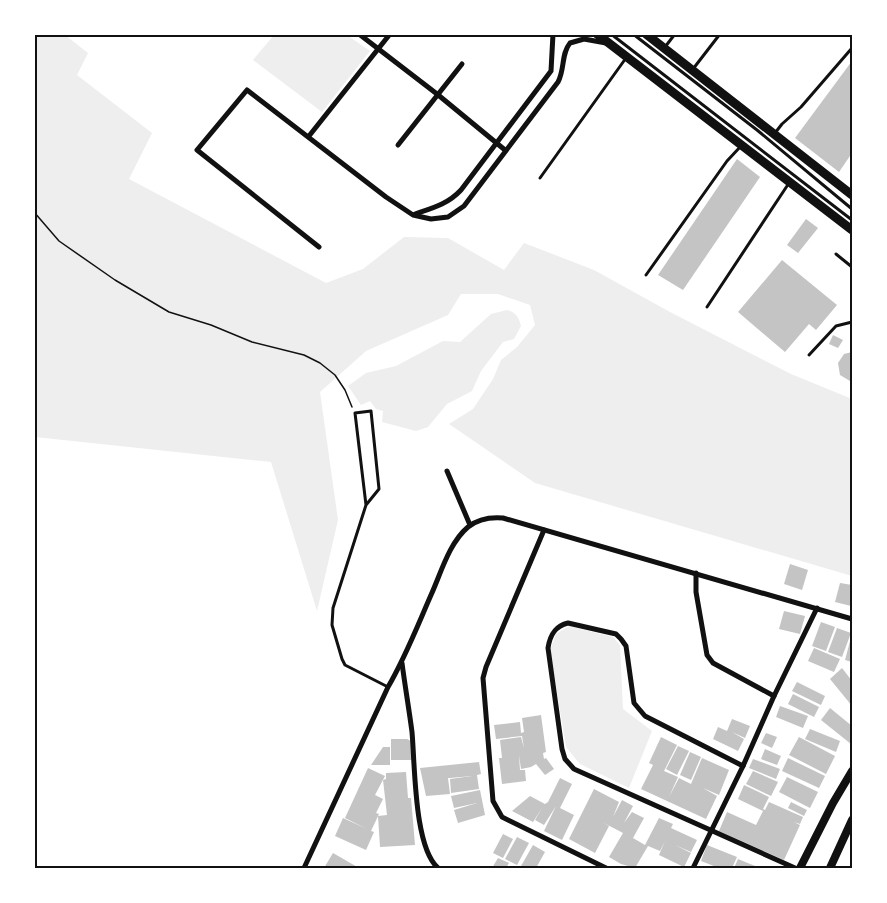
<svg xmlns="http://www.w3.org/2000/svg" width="887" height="903" font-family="Bitter,serif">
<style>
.green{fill:#eee}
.building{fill:#c4c4c4}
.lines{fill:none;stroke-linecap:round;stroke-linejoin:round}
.path{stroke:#111;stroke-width:1.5}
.service{stroke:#111;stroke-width:3}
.minor{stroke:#111;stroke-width:5}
.secondary{stroke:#111;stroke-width:8}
.primary{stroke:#111;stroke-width:9}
.neatline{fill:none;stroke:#111;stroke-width:2}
</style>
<rect width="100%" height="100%" fill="#fff"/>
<g class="green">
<polygon points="35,35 65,35 88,53 77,75 152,133 129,179 326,283 363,269 404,237 448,238 504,270 524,243 594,270 670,312 791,374 852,399 852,576 535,483 449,424 473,409 493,379 501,360 517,347 535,325 530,305 498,294 461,294 448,315 366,351 320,392 338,520 317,611 271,462 35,437"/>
<polygon points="274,35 347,35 370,51 322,112 253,60"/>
<path d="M507 310C516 312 519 318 521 326L514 339 503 342 481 371 472 391 447 404 428 427 416 431 382 422 383 411 376 409 370 401 361 405 348 386 366 373 396 366 443 341 460 342 491 314Z"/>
<polygon points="569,626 613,637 620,645 623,709 652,731 629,788 580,764 566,747 550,650 556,634"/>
</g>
<g class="building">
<polygon points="852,61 852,153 839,172 795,138"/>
<polygon points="737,159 760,177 683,290 658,275"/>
<polygon points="806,219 818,228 798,253 787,245"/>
<polygon points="782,260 837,305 816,330 809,324 785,352 738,312"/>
<polygon points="833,335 843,340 838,348 829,344"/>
<polygon points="852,352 852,381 850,381 840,375 838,363 844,354"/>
<polygon points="790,564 808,570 802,590 784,584"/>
<polygon points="840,583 852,585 851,606 835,602"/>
<polygon points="784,611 805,616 800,634 779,629"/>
<polygon points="821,622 835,627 826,651 812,646"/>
<polygon points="837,628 851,633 842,657 828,652"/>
<polygon points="852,634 852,662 845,660"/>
<polygon points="814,648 840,659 834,672 808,661"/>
<polygon points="842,668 852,681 852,706 830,679"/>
<polygon points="797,682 825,696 821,705 792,691"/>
<polygon points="793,694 819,707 814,717 788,704"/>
<polygon points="780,706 808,716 803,728 776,717"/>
<polygon points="830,708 852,726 851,744 821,720"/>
<polygon points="541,715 546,752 543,753 544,759 546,758 554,769 545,775 536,764 531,767 521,769 519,755 520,770 525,770 526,781 502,784 499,758 502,758 500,740 521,737 524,748 522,736 496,739 494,725 520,722 521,733 524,732 522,718"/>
<polygon points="732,719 750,726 745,738 732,732 744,739 738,751 713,739 718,727 727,731"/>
<polygon points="810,729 840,741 836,752 805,739"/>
<polygon points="766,733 777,737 772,748 761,743"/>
<polygon points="661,737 677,745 664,771 678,777 669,797 679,778 691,784 702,758 729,770 719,795 703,788 717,796 706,819 641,789 653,765 649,763"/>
<polygon points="799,737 835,756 826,774 789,755"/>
<polygon points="391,739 407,739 411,741 413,760 391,760"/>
<polygon points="678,746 689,751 677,775 666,769"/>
<polygon points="383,747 390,747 390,765 371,765"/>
<polygon points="765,749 781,756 777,765 761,759"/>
<polygon points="690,752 701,757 691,780 680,775"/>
<polygon points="788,758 825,776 819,788 782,771"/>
<polygon points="753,759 780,769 776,779 749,768"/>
<polygon points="479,762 481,774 477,775 479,789 451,793 450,779 472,776 450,778 448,778 450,794 426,796 420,768"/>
<polygon points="368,768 385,776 375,795 383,799 376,813 379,814 371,831 374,832 366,850 335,836 343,818 367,829 345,818"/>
<polygon points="753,771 778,782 771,796 746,784"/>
<polygon points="406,772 408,798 411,798 415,845 380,847 378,816 387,815 383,780 386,779 386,773"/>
<polygon points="787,777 818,792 810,808 779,792"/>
<polygon points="560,778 572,784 560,808 574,815 562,840 544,831 556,806 544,825 535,820 542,808 533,822 512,811 530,796 545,804 548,802"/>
<polygon points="744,785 769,797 763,809 765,810 769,802 803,817 800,824 794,822 800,825 784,860 719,831 727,812 756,825 763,811 738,799"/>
<polygon points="594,789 619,802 613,817 622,800 633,806 624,823 632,812 644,818 633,838 645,845 659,818 673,824 671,828 697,840 691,852 675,845 691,853 684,867 659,855 665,841 660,851 648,846 635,868 621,864 609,857 623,833 602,822 609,826 595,853 569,839"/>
<polygon points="480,790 485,815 458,823 454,810 477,803 454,808 451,796"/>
<polygon points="791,802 807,810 804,816 788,808"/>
<polygon points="503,834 513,839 503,858 493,853"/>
<polygon points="517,837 529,843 517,865 505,859"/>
<polygon points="533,845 545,852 536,868 526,868 521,866"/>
<polygon points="707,845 737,857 732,868 719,868 701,861"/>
<polygon points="333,853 359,868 324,868"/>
<polygon points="498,858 509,863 506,868 492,868"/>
<polygon points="738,859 760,868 734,868"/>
</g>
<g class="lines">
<polyline class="path" points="34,212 59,241 115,280 169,312 211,325 252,342 304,355 320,363 335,375 345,390 352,407"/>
<g class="service">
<polyline points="611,34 852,220"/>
<polyline points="633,34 757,130 852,209"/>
<polyline points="665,47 675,34"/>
<polyline points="693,69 720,34"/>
<polyline points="775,133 782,124 801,107 852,48"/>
<polyline points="540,178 626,58"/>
<polyline points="836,254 852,267"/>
<polyline points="646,275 727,161 741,146"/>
<polyline points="707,307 789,183"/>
<polyline points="809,355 836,326 852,322"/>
<polyline points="366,505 355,413 371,411 379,489 366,505 333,608 332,625 342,659 345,665 388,687"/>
</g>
<g class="minor">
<polyline points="359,34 437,94 505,150"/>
<polyline points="309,136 390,34"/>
<polyline points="398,145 462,64"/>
<path d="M415 214C433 208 448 204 461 190L551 71 553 34"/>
<path d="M319 247 197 150 247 90 386 197 413 215 431 219 448 217 464 206 558 82C565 69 561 54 570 43L584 39 606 43"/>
<polyline points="447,471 470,525"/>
<polyline points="544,530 486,667 483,678 493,801 502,817 606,868"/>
<polyline points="696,573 696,592 707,655 713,663 774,696"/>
<path d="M402 663C405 686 409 709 412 732 415 765 414 847 438 868"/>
<path d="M743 766 645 716 634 703 626 646 621 639 616 634 568 623C555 626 550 635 548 648L562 749 565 759 574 769 795 868"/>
<path d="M304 868 388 687C405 658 417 627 431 595 441 573 449 543 468 527 478 519 491 517 503 518L852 619"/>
<polyline points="693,868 743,766 774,696 817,608"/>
</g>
<g class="secondary">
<polyline points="800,868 833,803 852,771"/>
<polyline points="830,868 852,820"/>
</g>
<g class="primary">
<polyline points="597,34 852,230"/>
<polyline points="646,34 852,195"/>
</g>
</g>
<rect width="887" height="903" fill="none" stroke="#ffffff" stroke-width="72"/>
<rect x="36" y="36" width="815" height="831" class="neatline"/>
</svg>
